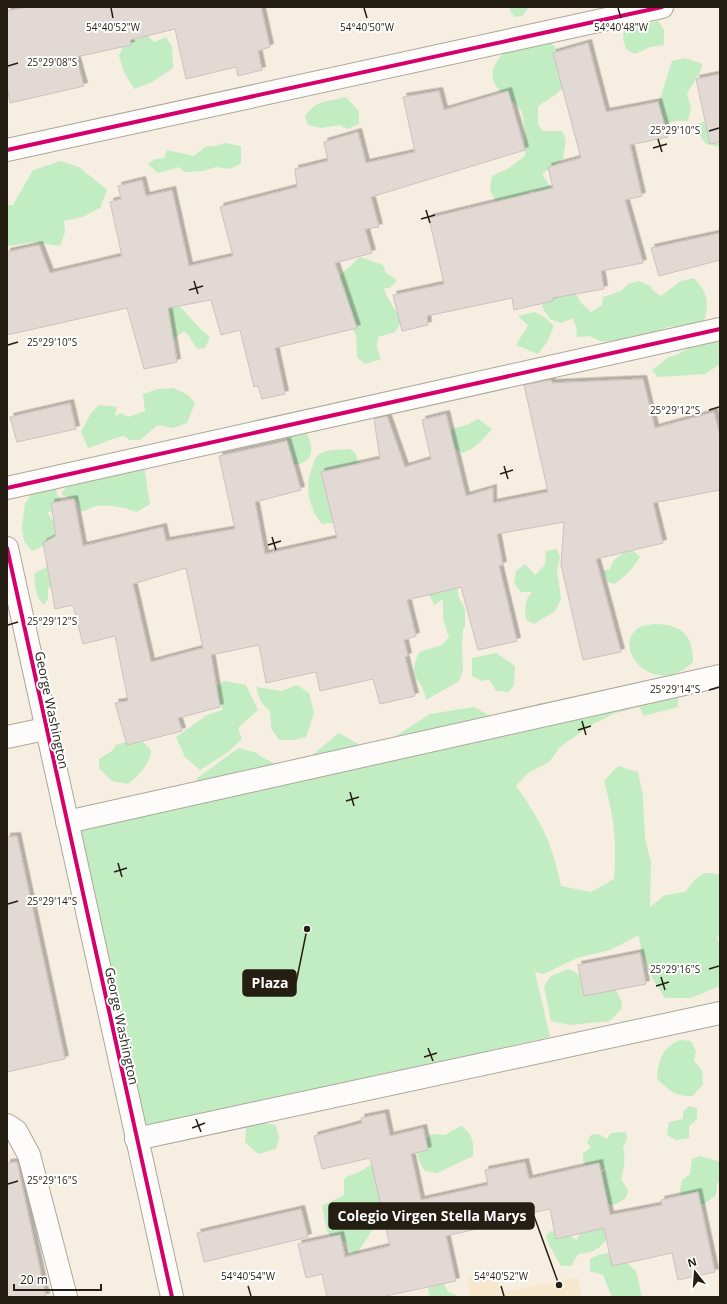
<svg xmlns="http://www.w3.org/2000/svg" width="727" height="1304" font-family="'Open Sans',sans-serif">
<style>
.built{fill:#f7e8cd}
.green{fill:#c2ecc1}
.building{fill:#e2d8d4;stroke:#cdc2be;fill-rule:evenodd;filter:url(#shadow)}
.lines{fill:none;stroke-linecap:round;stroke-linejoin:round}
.minor-casing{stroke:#ada79b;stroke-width:24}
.minor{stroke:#fefcfa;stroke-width:22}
.cycleway-casing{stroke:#fff;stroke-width:6}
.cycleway{stroke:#d6006c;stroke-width:4}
.ticks{fill:none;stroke:#251f13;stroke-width:1.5}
.labels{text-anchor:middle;stroke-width:4;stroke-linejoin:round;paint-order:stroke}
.street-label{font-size:13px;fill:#251f13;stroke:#fff}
.ticks-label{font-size:10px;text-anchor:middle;fill:#251f13;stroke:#fff;stroke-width:4;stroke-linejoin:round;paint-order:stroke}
.leader{fill:none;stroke:#251f13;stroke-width:1.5}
.callout-dot{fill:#251f13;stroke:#fff;stroke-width:1.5}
.callout{fill:#251f13;stroke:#251f13;stroke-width:1.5}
.callout-label{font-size:14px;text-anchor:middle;font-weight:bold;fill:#fff}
</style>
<defs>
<filter id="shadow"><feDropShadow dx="3.5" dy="-3.5" stdDeviation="0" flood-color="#0004"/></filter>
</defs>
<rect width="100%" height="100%" fill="#f6eee0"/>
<polygon class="built" points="496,1272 500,1293 578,1277 582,1297 471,1297 467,1278"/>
<g class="green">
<polygon points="510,7 529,7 522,16 515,17 510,11"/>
<polygon points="658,21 664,30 664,45 650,47 635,54 626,49 623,39 624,30"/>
<polygon points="143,31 154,42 166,37 172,47 173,68 152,82 134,89 124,72 119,56 125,42"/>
<path d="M549 41 564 57 566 85 555 95 538 106V125L543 131H562L566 140 563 159 542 174 555 194 540 196 532 190 520 200 496 202 490 190 492 176 509 168 525 156C525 144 525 123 522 113 520 107 512 100 507 97 481 77 494 62 513 43Z"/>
<path d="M685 58 702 64C701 76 692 83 687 94L691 107 688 121H676L659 126 656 112 672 61Z"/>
<path d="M346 97 359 111V124L347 129 340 125 320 128 308 125 305 117C315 99 329 102 346 97Z"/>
<path d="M720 105V147L706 144 692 124C707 124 712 117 720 105Z"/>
<polygon points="225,143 241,146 241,163 230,169 216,167 203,171 184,172 179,167 158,173 148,164 156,159 164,158 167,150 194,156 205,147 216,146"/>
<polygon points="61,161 79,167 107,190 100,208 83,217 64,221 65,232 60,246 33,242 10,246 7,245 7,205 13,205 33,170"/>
<path d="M360 257 383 265 386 273 397 280 390 288H384C387 300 397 310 401 322L395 332 378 337 377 348 381 359 365 364 357 357 356 335 351 326 338 288 340 275Z"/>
<path d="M693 278C707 290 710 303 704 321L694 327 682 328 670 326 649 335 628 337 623 342 600 341 589 336 576 337 577 330 573 318 561 323 550 319 542 307 546 293 572 286 581 303 591 312 602 305 603 297 621 291 628 284 639 281 652 287V290L661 296 681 281Z"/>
<path d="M176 303C188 314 197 327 210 337L205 348 198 349C192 344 191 336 184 331L170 342 156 315Z"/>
<polygon points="535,312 544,317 554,326 547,342 538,354 516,345 528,325 518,316"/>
<polygon points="720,324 720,364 705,374 658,377 652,370 669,357 677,355 688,348 688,331"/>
<path d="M173 388 188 395 195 403 187 423 173 428 158 425 140 440H130L124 436C112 438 101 444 88 448L81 432 91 413 99 405 117 407 115 416 122 413 128 417 145 411 143 394 158 389Z"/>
<path d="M478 419 492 429C483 439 476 448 463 453L453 448 450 438 452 429 467 425Z"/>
<path d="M303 427C316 448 316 466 286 465L287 431Z"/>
<path d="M350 449 356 454 358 464 334 513 333 523 322 524C308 507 304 485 313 465 314 462 315 458 317 456 324 449 340 450 350 449Z"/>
<path d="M144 466 150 504 137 512C126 508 105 503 93 507 88 508 87 512 81 511L76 500 62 495V492L71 482Z"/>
<polygon points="55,483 57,495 61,498 58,508 47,513 58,527 51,542 32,551 24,541 22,528 25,504 36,486"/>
<path d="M630 548 640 557C632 569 626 576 614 584L608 582 603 571 610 569 614 560Z"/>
<path d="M557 549 560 557 557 570 561 599 555 611 534 624 526 620C525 609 524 600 532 592H521L514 583 516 571 525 564 535 575 545 565 546 551Z"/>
<path d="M50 556 54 584 48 588V598L44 605C36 599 35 585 34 574L40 570 46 568Z"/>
<path d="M456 577 459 598 465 609V626L463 630 462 647 463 670 459 681 426 700C423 677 406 681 419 652L442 645 449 637 443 618V599L434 605 429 594Z"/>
<path d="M655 624C682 625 693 634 693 662 652 701 609 644 640 627 644 625 650 625 655 624Z"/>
<polygon points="496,653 515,666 514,685 509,692 496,691 489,679 482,681 472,676 472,658"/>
<polygon points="224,681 246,685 258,710 238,728 242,739 228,752 200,770 185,757 176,737 207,715 223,710 216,693 215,687"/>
<polygon points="297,685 309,693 314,713 306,737 293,740 279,740 271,728 270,711 261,702 256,687 282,691"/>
<path d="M678 695V707L644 716 639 707 616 713 593 724 560 747 549 762 528 773 516 786C542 823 552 842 561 886L591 892 614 879C617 843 614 816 604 781L618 766 638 772 643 796 645 839 651 862 650 907 665 895 685 892C697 878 700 869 720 875V936L716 937 720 946V986L691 998H665L651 976 641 951 639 935 610 950 577 958 544 974 535 972 550 1037 478 1053 472 1058 359 1085 352 1081 134 1129 67 822 197 793V778L239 748 254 752 276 765 300 770 312 755 339 733 360 745 365 756 430 714 474 707 490 716 506 732 524 712 540 703Z"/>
<path d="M139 738 151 750C149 766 140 774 128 784L112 781 99 768V759L112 751 116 745Z"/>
<polygon points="569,969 587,979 614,986 621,1000 622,1008 610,1021 570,1025 551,1021 544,986 551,976"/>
<path d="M680 1040 691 1041 696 1051 694 1061 702 1070 703 1084 693 1096C675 1097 669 1090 657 1079 659 1059 661 1049 680 1040Z"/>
<polygon points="689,1106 697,1108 697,1119 689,1126 689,1138 676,1140 667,1135 669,1122 683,1119 683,1112"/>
<polygon points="263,1123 276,1125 279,1138 276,1149 258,1154 245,1142 246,1128"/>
<path d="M461 1126C473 1134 474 1143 473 1156L437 1173 425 1171 420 1163 416 1150 424 1140 432 1134 445 1135Z"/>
<path d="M626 1132 627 1139 623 1148C626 1159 624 1168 621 1179L628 1190 626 1198 616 1204 602 1207 596 1179 607 1168 594 1172 587 1170 583 1160V1153L591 1148 587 1142 591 1135 599 1134 607 1139 611 1133Z"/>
<polygon points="700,1156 720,1162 720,1182 717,1183 716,1195 704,1204 686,1204 680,1191 682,1180 690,1174 692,1159"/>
<path d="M378 1165C384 1207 382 1218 357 1253L350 1252 346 1241H334L327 1231 322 1206 344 1195V1179C352 1173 354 1175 361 1171 370 1166 365 1166 378 1165Z"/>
<path d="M609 1224 611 1234C600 1248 597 1252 578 1254L571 1266H561L549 1245 546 1235 551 1231 564 1232 577 1240 582 1226Z"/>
<polygon points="613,1252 622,1253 627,1263 636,1271 642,1297 612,1297 603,1275 590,1271 590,1259 598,1255"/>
<polygon points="439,1282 444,1284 448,1292 456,1295 456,1297 430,1297 428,1289"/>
</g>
<g class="building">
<polygon points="27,7 261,7 270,47 258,51 262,70 238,76 236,67 186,79 175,29 130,40 131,45 76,57 84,86 10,103 7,86 7,11"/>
<polygon points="588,43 606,112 658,102 668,137 630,145 642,196 625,200 643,263 601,271 604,289 553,298 553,301 514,310 512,298 427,316 428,325 402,331 393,295 444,284 429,218 553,188 548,167 581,158 553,53"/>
<polygon points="720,74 720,142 710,144 696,79"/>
<polygon points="439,91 444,110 508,91 525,150 371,197 379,227 365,229 372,253 335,263 357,328 275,348 285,394 262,399 258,386 254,387 240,330 221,335 211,300 168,308 177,362 144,369 127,308 7,335 7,252 39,245 50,273 122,256 110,202 121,199 118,186 142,180 146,196 172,190 189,266 233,256 220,207 297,187 295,169 328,161 324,142 358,132 366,163 415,152 403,97"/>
<polygon points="720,233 720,260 659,276 651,248"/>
<path d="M643 379 655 428 714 412 720 436V490L653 503 663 543 596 559 621 652 583 660 561 565 564 522 497 534 503 565 499 566 517 641 478 650 461 587 407 600 416 636 404 640 408 656 405 657 415 696 380 704 373 679 320 691 316 672 266 683 259 645 211 655 220 707 178 718 182 731 127 745 115 703 128 701 115 636 83 644 73 605 55 609 43 543 56 536 51 503 74 499 83 546 163 527 166 541 235 529 219 456 287 441 301 490 255 502 265 554 337 538 321 472 380 459 374 419 387 416 405 467 431 459 422 420 446 414 466 496 493 488V503L548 492 524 385 551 380 552 383ZM186 568 203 648 151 662 133 584Z"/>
<polygon points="70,403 76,429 17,442 10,417"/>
<polygon points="17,836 65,1059 7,1072 7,837"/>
<polygon points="640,953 646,984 584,996 578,965"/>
<polygon points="385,1113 390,1136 423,1128 428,1150 411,1154 421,1200 488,1185 485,1170 525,1162 529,1179 599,1163 610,1215 662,1205 661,1200 698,1192 715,1272 678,1280 672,1253 612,1266 604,1228 556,1239 550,1209 475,1225 476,1229 446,1236 456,1281 381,1297 327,1297 322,1274 306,1278 298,1244 340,1235 345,1257 390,1246 370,1158 322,1169 314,1136 362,1123 361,1118"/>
<polygon points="17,1162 46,1297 7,1297 7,1163"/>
<polygon points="301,1209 308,1237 204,1262 197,1233"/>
</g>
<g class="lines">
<g class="minor-casing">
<g id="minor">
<polyline points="7,150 662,7"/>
<polyline points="7,488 720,329"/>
<polyline points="7,548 172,1297"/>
<polyline points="7,737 45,729"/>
<polyline points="67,822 720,676"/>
<polyline points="7,1125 16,1131 29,1155 66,1297"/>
<polyline points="136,1139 720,1013"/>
</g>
</g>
<use href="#minor" class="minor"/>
<g class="cycleway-casing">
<g id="cycleway">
<polyline points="7,150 662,7"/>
<polyline points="7,488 720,329"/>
<polyline points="7,548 172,1297"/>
</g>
</g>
<use href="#cycleway" class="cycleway"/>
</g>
<path class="ticks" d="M111 8 113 18M364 8 367 18M618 8 621 18M8 66 18 63M709 131 719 128M658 139 662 152M653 148 667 144M426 210 430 223M421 219 435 215M194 281 198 294M189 290 203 286M8 345 18 342M709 410 719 407M504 466 508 479M500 474 513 470M272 537 276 550M268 545 281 541M8 625 18 622M709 690 719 687M582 721 586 735M578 730 591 726M350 792 354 806M346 801 359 797M118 863 122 877M114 872 127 868M8 904 18 901M709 969 719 966M661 977 665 990M656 986 669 982M428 1048 433 1061M424 1057 437 1053M196 1119 201 1132M192 1128 205 1123M8 1184 18 1181M248 1286 251 1296M501 1286 504 1296"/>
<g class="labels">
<g class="street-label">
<text transform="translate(52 710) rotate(78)" y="5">George Washington</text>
<text transform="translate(122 1026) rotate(78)" y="5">George Washington</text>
</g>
</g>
<g class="ticks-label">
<text x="113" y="31">54°40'52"W</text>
<text x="367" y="31">54°40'50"W</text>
<text x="621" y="31">54°40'48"W</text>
<text x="52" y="66">25°29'08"S</text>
<text x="675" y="134">25°29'10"S</text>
<text x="52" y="346">25°29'10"S</text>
<text x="675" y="414">25°29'12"S</text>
<text x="52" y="625">25°29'12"S</text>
<text x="675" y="693">25°29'14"S</text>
<text x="52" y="905">25°29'14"S</text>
<text x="675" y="973">25°29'16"S</text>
<text x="52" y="1184">25°29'16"S</text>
<text x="248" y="1280">54°40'54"W</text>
<text x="501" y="1280">54°40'52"W</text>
</g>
<path class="leader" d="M307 929L296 983M559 1285L534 1216"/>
<g class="callout-dot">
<circle cx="307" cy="929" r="4"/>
<circle cx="559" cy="1285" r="4"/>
</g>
<g class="callout">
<rect x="243" y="970" width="53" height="26" rx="4"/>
<rect x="329" y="1203" width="205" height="26" rx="4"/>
</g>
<g class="callout-label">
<text x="270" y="988">Plaza</text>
<text x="432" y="1221">Colegio Virgen Stella Marys</text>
</g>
<rect width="727" height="1304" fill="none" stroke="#251f13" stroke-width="16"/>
<g transform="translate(695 1272) rotate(343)" stroke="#ffffff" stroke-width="3" paint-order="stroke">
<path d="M0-3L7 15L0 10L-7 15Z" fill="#251f13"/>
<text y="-6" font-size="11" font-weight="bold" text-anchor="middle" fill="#251f13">N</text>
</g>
<path d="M14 1284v6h87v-6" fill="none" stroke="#251f13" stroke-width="2"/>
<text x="20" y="1284" font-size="12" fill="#251f13" stroke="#ffffff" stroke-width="3" paint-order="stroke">20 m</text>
</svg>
